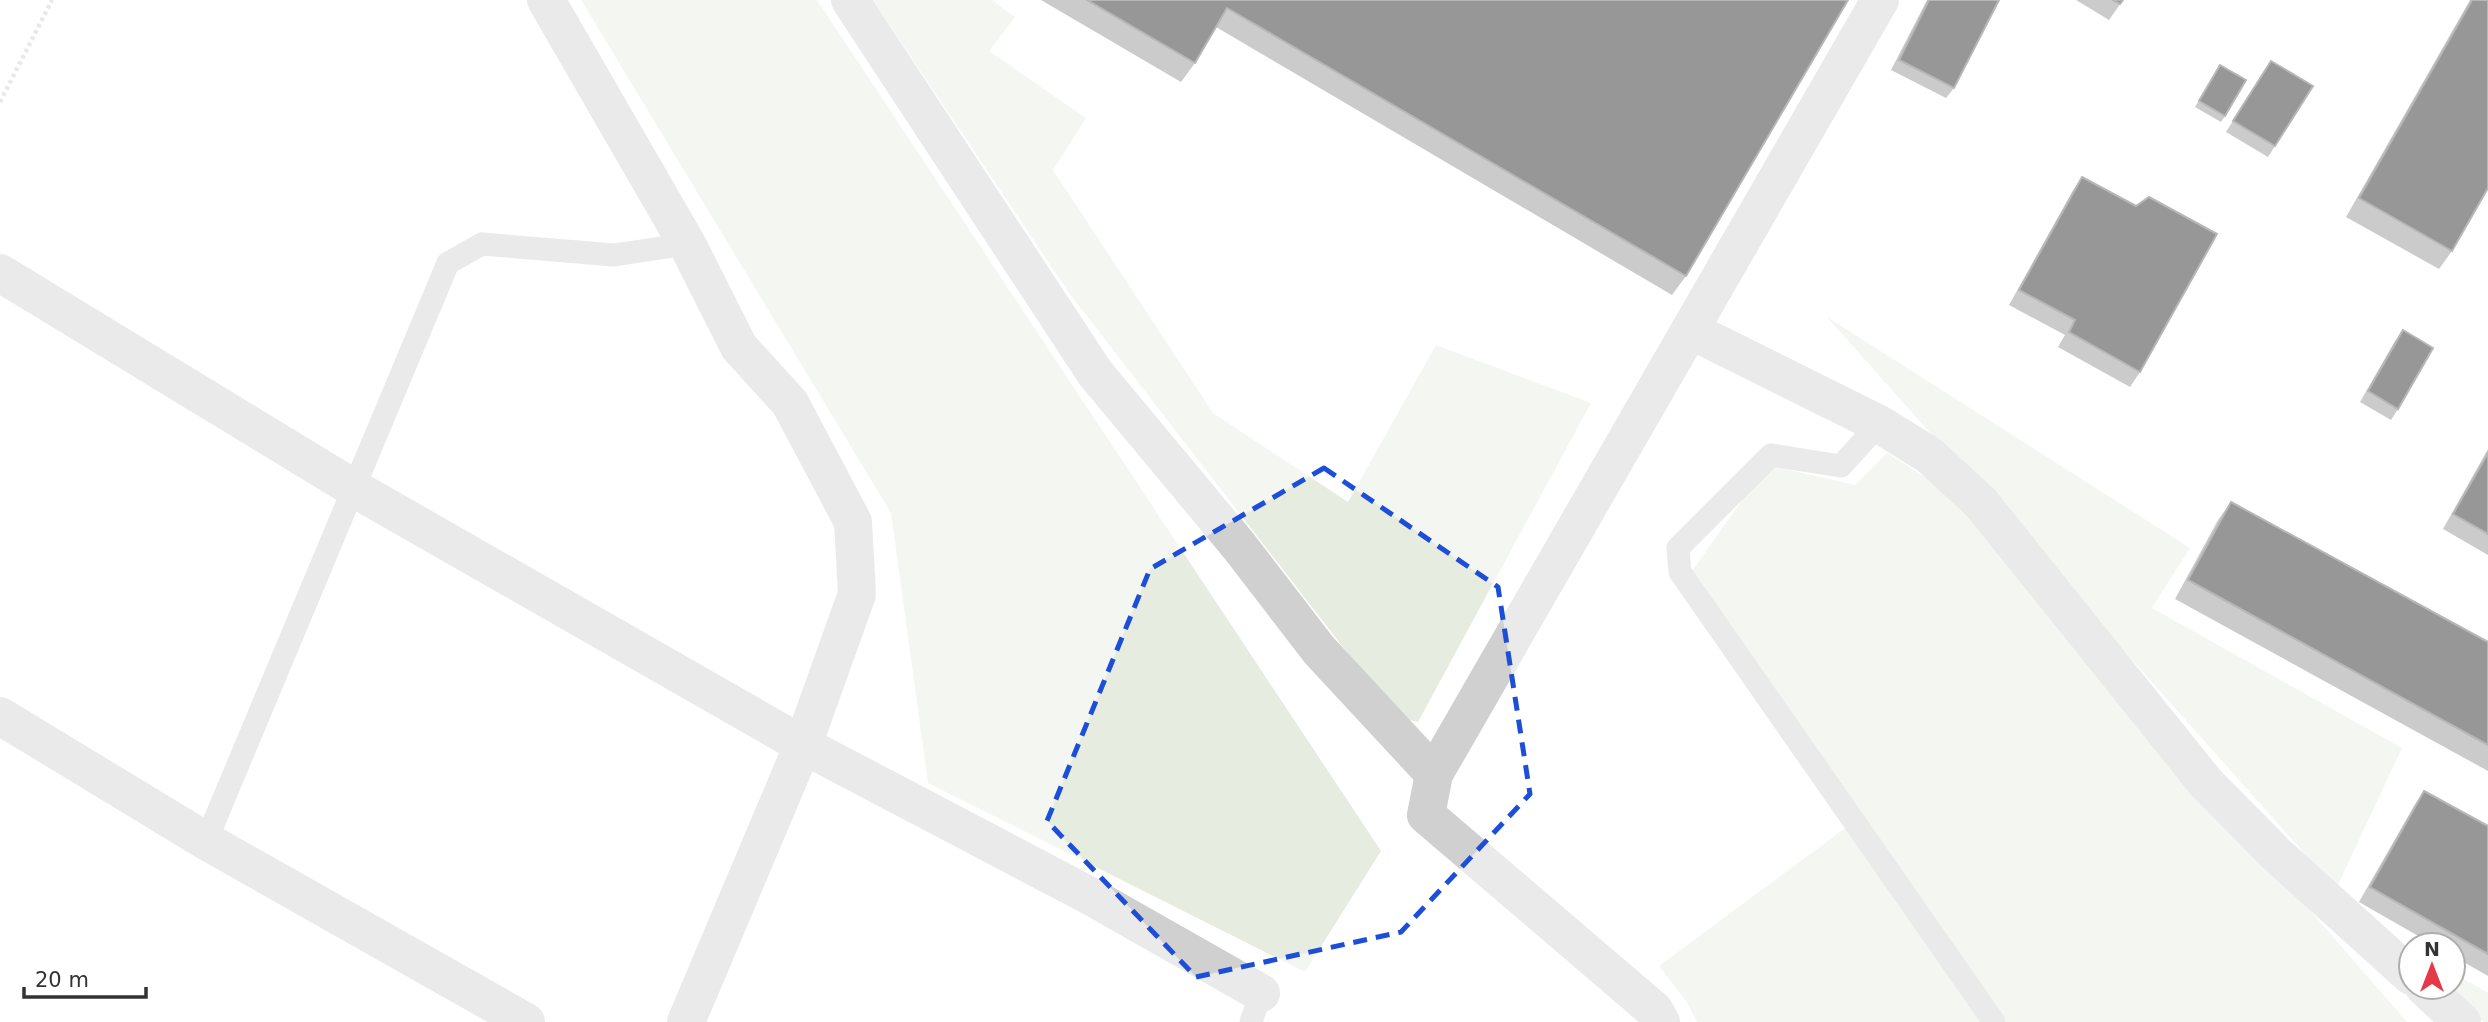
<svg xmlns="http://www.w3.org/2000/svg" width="2488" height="1022" font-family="'DejaVu Sans',sans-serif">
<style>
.green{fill:#e6ecdf}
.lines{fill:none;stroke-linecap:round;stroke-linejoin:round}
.path{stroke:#cdcdcd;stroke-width:4.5;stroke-dasharray:3.5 3.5;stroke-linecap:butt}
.service{stroke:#d0d0d0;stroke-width:23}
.minor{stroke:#d0d0d0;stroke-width:38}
.wall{fill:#8c8c8c}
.building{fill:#1a1a1a;stroke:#5f5f5f;stroke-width:2}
.marked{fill:none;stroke:#1d4ed8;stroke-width:5;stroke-dasharray:14 9;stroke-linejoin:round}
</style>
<rect width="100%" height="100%" fill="#fff"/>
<g class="green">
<polygon points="581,0 817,0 1381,851 1305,972 928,783 891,513"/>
<polygon points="873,0 992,0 1015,17 989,51 1086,118 1053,170 1213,413 1348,502 1436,345 1591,403 1418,722 1397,717 1069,293"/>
<polygon points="1827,317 2190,548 2152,608 2402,748 2336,889"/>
<polygon points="1887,453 1966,503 2244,834 2407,1022 2006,1022 1692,571 1767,465 1855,485"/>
<polygon points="1848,826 1987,1022 1697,1022 1686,1001 1659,966"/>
<polygon points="2453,973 2488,993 2488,1022 2484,1022 2440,987 2453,987"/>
</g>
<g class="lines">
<polyline class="path" points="0,102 52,0"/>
<g class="service">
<polyline points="1879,424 1841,466 1771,455 1678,548 1680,572 1994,1022"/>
<polyline points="206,841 448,263 482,244 614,255 687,244"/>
<polyline points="1251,1022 1261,993"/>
</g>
<g class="minor">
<polyline points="546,0 687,244 739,347 790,403 853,522 857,594 803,745 686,1022"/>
<polyline points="850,0 1095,373 1239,546 1319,650 1434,774"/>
<polyline points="0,273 355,489 803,745 1092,897 1261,993"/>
<polyline points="1690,330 1879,424 1929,455 1981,503 2206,783 2275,853 2411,976"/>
<polyline points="0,716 206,841 526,1022"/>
<polyline points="2424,987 2462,1022"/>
<polyline points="1661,1022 1654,1010 1426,815 1434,774 1880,0"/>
</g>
</g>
<g class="wall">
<polygon points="1041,0 1848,0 1686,276 1672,295 1216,27 1195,63 1181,82"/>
<polygon points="1927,0 1999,0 1954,88 1946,98 1891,70"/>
<polygon points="2076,0 2123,0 2109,20"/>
<polygon points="2470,0 2488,0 2452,251 2439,269 2346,217"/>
<polygon points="2271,61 2275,146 2268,157 2226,132"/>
<polygon points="2220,65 2225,116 2221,122 2195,107"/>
<polygon points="2082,177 2140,372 2130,387 2058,347 2065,335 2009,305 2072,192"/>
<polygon points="2403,330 2398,409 2391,420 2360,402 2395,341"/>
<polygon points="2488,449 2488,555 2443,529"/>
<polygon points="2231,502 2488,642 2488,771 2175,599 2218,520"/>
<polygon points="2424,791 2488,826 2488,976 2453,956 2453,945 2434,945 2359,902 2414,806"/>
</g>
<g class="building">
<polygon points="1087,0 1848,0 1686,276 1227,8 1195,63"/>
<polygon points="1929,0 1999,0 1954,88 1899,60"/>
<polygon points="2113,0 2123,0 2120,4"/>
<polygon points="2472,0 2488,0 2488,188 2452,251 2359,198"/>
<polygon points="2271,61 2313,86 2275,146 2233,121"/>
<polygon points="2220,65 2246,80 2225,116 2199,101"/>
<polygon points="2082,177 2136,206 2149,197 2217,234 2140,372 2069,332 2075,320 2019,290"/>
<polygon points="2403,330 2433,348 2398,409 2368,391"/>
<polygon points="2488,453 2488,534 2453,514"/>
<polygon points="2231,502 2488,642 2488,745 2188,580"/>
<polygon points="2424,791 2488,826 2488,954 2370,887"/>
</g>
<path d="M0 0H2488V1022H0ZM1324 468 1498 587 1530 794 1401 932 1196 977 1047 821 1150 569Z" fill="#fff" fill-opacity=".55" fill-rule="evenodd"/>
<path class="marked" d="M1324 468 1498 587 1530 794 1401 932 1196 977 1047 821 1150 569Z"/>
<g transform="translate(2432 966)"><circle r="33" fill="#ffffff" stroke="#adadad" stroke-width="2"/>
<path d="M0-5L12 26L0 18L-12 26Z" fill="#e63946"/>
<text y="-10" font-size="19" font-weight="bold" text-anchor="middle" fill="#333333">N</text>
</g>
<path d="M24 987v10h122v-10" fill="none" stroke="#333333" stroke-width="3.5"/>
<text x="35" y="987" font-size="21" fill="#333333" stroke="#ffffff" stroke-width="5" paint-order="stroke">20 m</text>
</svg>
